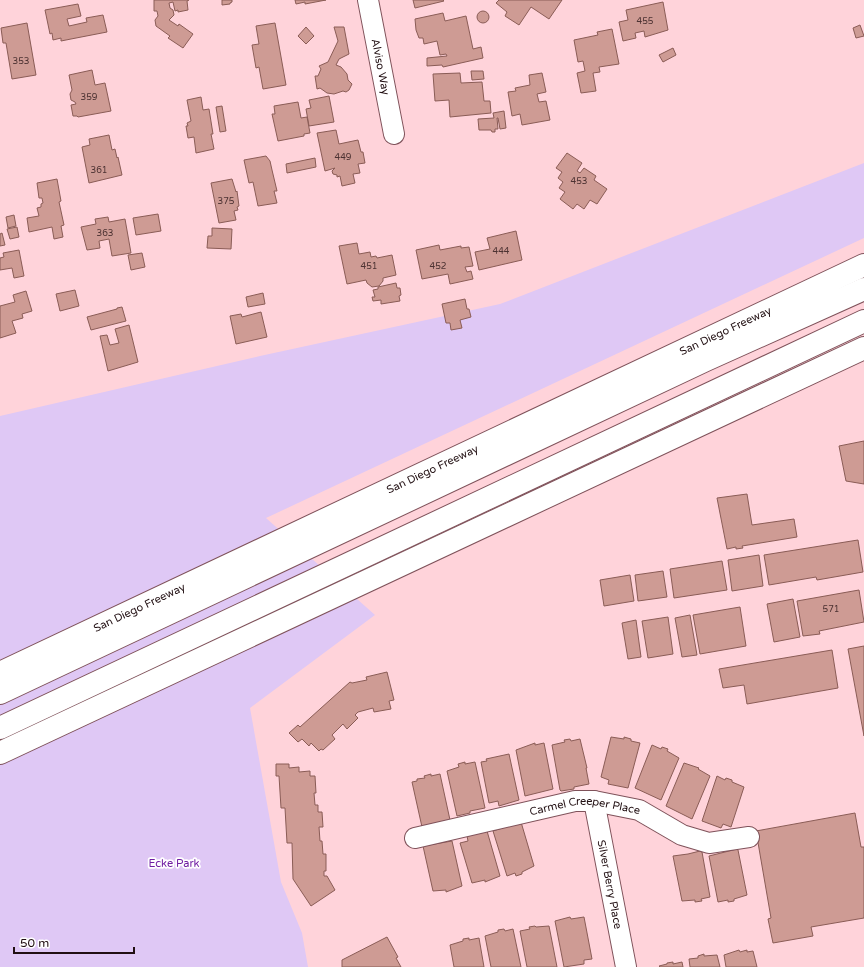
<svg xmlns="http://www.w3.org/2000/svg" width="864" height="967" font-family="'Varela Round',sans-serif">
<style>
.green{fill:#dfc8f5}
.building{fill:#ce9b94;stroke:#8a5c56}
.lines{fill:none;stroke-linecap:round;stroke-linejoin:round}
.minor-casing{stroke:#7f525a;stroke-width:22}
.highway-casing{stroke:#7f525a;stroke-width:24}
.minor{stroke:#fff;stroke-width:20}
.highway{stroke:#fff;stroke-width:22}
.labels{text-anchor:middle;stroke-width:3.5;stroke-linejoin:round;paint-order:stroke}
.number-label{font-size:9px;fill:#4c3232}
.street-label{font-size:11px;fill:#210f12;stroke:#fff}
.park-label{font-size:11px;fill:#701ea2;stroke:#fff}
</style>
<rect width="100%" height="100%" fill="#ffd3da"/>
<polygon class="green" points="864,163 864,238 266,518 375,615 250,708 281,882 302,933 308,967 0,967 0,416 260,356 500,304"/>
<g class="building">
<polygon points="154,0 189,0 187,1 188,10 178,12 178,10 175,11 173,2 169,3 170,8 173,10 174,15 169,20 178,26 179,24 193,34 183,48 168,38 170,36 156,26 155,20 158,16 157,11 154,11"/>
<polygon points="222,0 232,0 232,2 230,3 230,4 222,5"/>
<polygon points="295,0 326,0 305,4 305,2 296,4"/>
<polygon points="413,0 443,0 444,1 415,8"/>
<polygon points="499,0 562,0 549,19 531,7 519,25 505,16 507,12 496,3"/>
<polygon points="663,2 668,30 645,37 644,31 635,33 636,38 623,41 619,22 628,20 626,10"/>
<polygon points="78,4 81,16 67,19 69,26 87,22 86,18 103,15 107,32 71,39 61,41 61,38 53,40 52,33 50,34 45,10"/>
<circle cx="483" cy="17" r="6"/>
<polygon points="443,13 445,21 466,16 473,49 481,47 483,58 443,67 442,65 427,66 427,58 447,56 446,54 440,55 437,41 424,44 423,38 419,38 416,30 415,19"/>
<polygon points="27,23 36,75 12,79 6,43 3,43 1,28"/>
<polygon points="275,23 286,85 263,89 259,67 256,68 252,45 259,44 256,26"/>
<polygon points="860,25 864,36 856,38 853,28"/>
<polygon points="306,27 314,36 306,44 298,36"/>
<polygon points="334,27 344,27 349,54 339,59 336,65 341,67 347,74 348,80 352,84 349,90 346,92 343,91 334,94 327,93 320,88 317,89 315,76 318,76 321,69 319,66 328,62 338,41"/>
<polygon points="612,29 619,64 599,67 600,72 593,73 596,91 581,93 577,73 585,71 583,61 578,62 574,40 598,35 597,32"/>
<polygon points="673,48 676,55 663,62 659,55"/>
<polygon points="92,70 95,85 105,83 111,111 78,117 77,116 73,116 71,105 76,104 75,102 71,100 70,94 72,90 69,75"/>
<polygon points="471,71 483,71 484,79 472,80"/>
<polygon points="460,73 461,83 482,82 484,101 490,101 491,113 450,117 449,100 435,101 433,74"/>
<polygon points="542,73 546,92 537,94 539,102 546,101 550,120 522,125 520,114 512,116 508,92 516,91 515,88 530,85 529,75"/>
<polygon points="329,96 334,122 309,126 306,109 311,108 309,100"/>
<polygon points="201,97 203,110 209,109 213,134 211,134 214,149 196,153 194,137 188,138 186,126 188,126 187,123 191,121 187,100"/>
<polygon points="298,102 301,118 307,117 310,133 304,134 304,136 278,141 272,114 275,114 274,106"/>
<polygon points="222,106 226,131 220,132 216,107"/>
<polygon points="504,111 506,128 500,129 498,118 497,118 498,129 495,129 495,132 492,132 491,130 479,130 478,119 494,118 493,113"/>
<polygon points="336,130 339,144 358,140 361,152 363,152 365,163 358,164 360,173 353,174 355,183 342,186 340,176 337,177 337,175 333,174 332,171 335,168 325,171 317,133"/>
<polygon points="109,135 112,150 115,149 117,158 118,157 122,175 89,183 82,147 90,145 89,139"/>
<polygon points="567,153 582,163 577,171 580,173 584,168 596,176 594,180 607,189 597,204 590,200 584,209 577,204 573,209 560,199 565,192 559,188 563,182 558,178 562,172 556,168"/>
<polygon points="266,156 270,161 272,170 277,191 274,191 277,203 258,206 253,182 249,183 244,160"/>
<polygon points="315,158 316,167 287,173 286,164"/>
<polygon points="57,179 61,201 59,202 64,225 61,226 63,237 54,239 52,227 29,232 27,218 39,216 37,208 41,207 41,204 43,203 42,198 39,198 37,183"/>
<polygon points="232,179 236,192 237,191 239,206 237,207 238,210 234,211 236,220 219,223 211,183"/>
<polygon points="158,214 161,231 136,235 133,218"/>
<polygon points="14,215 16,226 8,228 6,217"/>
<polygon points="108,217 109,222 125,219 131,253 112,256 109,239 99,241 100,248 87,250 81,227 96,224 95,219"/>
<polygon points="17,227 19,237 10,239 7,229"/>
<polygon points="212,228 232,229 231,249 207,248 208,236 212,236"/>
<polygon points="516,231 522,260 479,270 475,252 490,249 487,238"/>
<polygon points="2,233 5,245 0,246 0,234"/>
<polygon points="357,243 359,254 370,252 371,257 376,256 377,258 392,255 396,275 383,278 383,281 379,286 372,287 367,283 366,280 347,284 339,246"/>
<polygon points="439,245 440,250 461,246 461,248 469,247 473,266 465,267 467,272 471,271 473,279 450,284 448,274 422,279 416,250"/>
<polygon points="19,250 24,276 14,278 12,268 0,270 0,258 4,257 3,253"/>
<polygon points="142,253 145,267 131,270 128,255"/>
<polygon points="396,283 397,288 400,288 401,295 399,296 400,301 381,304 381,300 373,301 372,297 375,297 373,290 378,289 378,287"/>
<polygon points="75,290 79,306 60,311 56,294"/>
<polygon points="26,291 32,311 22,314 23,318 12,321 16,333 0,338 0,306 15,302 13,295"/>
<polygon points="263,293 265,304 248,307 246,297"/>
<polygon points="465,299 467,309 469,309 471,317 460,320 462,328 451,330 450,323 446,323 442,304"/>
<polygon points="122,307 126,321 91,330 87,317 117,309 117,308"/>
<polygon points="261,312 267,337 236,344 230,316 241,314 242,317"/>
<polygon points="129,325 138,362 108,371 100,336 107,335 110,345 119,343 115,329"/>
<polygon points="864,441 864,484 846,481 839,446"/>
<polygon points="747,494 752,525 794,519 797,537 742,546 743,548 736,549 736,547 727,549 717,498"/>
<polygon points="858,540 863,572 817,580 816,577 769,585 764,555"/>
<polygon points="759,555 763,586 732,591 728,560"/>
<polygon points="722,561 727,590 674,598 670,569"/>
<polygon points="663,571 667,597 638,601 635,575"/>
<polygon points="630,575 634,601 604,606 600,580"/>
<polygon points="859,590 864,622 819,631 820,634 803,636 797,601"/>
<polygon points="793,599 800,637 774,642 767,604"/>
<polygon points="740,607 746,646 700,654 693,615"/>
<polygon points="690,615 697,655 682,657 675,618"/>
<polygon points="668,617 673,654 648,658 642,621"/>
<polygon points="636,620 641,657 628,659 622,623"/>
<polygon points="864,646 864,736 848,649"/>
<polygon points="832,650 838,688 747,704 744,685 723,688 719,669"/>
<polygon points="387,672 394,700 389,701 391,709 374,712 373,708 358,712 355,715 358,718 347,729 343,724 332,735 335,739 323,750 321,749 319,751 311,743 309,746 302,739 298,742 289,733 298,725 300,727 350,682 352,683 367,680 366,677"/>
<polygon points="611,737 624,739 624,737 631,739 631,741 640,743 628,788 608,784 609,780 601,777"/>
<polygon points="570,739 571,741 580,739 587,768 586,768 589,784 574,787 574,789 561,791 560,790 552,745 565,742 564,740"/>
<polygon points="535,743 535,745 544,743 553,789 525,796 516,750"/>
<polygon points="652,745 661,749 662,747 668,749 667,751 679,758 661,800 635,788"/>
<polygon points="509,754 519,800 499,806 498,801 489,803 481,762 487,761 486,759"/>
<polygon points="465,762 465,764 475,762 485,808 470,811 470,813 457,816 447,771 459,767 458,764"/>
<polygon points="684,763 699,768 698,769 710,776 692,819 666,806"/>
<polygon points="276,764 289,764 289,768 299,767 299,772 310,771 310,776 315,776 316,793 314,793 315,805 318,805 318,812 322,812 323,827 319,827 320,841 322,841 323,854 326,854 326,871 324,871 324,876 327,876 335,890 311,906 293,879 292,843 287,843 285,808 281,808 279,776 276,776"/>
<polygon points="431,774 431,776 440,774 450,820 422,827 412,782 417,781 417,779 425,778 424,776"/>
<polygon points="717,776 725,780 726,778 732,780 732,782 744,787 731,827 723,824 721,828 702,821"/>
<polygon points="855,813 861,847 864,847 864,918 811,927 813,936 773,943 768,919 771,918 756,831"/>
<polygon points="521,822 534,866 522,872 522,874 516,876 515,873 507,876 493,831"/>
<polygon points="487,831 500,876 485,882 485,880 472,883 460,843 468,841 467,836"/>
<polygon points="452,841 462,886 446,892 446,890 433,891 423,846"/>
<polygon points="737,849 738,850 747,895 734,899 734,901 728,902 728,900 718,902 709,856"/>
<polygon points="700,851 702,852 710,897 701,899 702,901 695,902 695,900 682,901 673,856 688,854"/>
<polygon points="570,917 571,919 584,917 592,959 584,960 584,964 564,967 555,921"/>
<polygon points="535,926 536,927 549,926 557,967 527,967 520,931 530,929 529,927"/>
<polygon points="504,929 505,931 513,929 521,967 491,967 485,936 498,932 498,930"/>
<polygon points="387,937 398,957 396,958 401,967 342,967 342,960"/>
<polygon points="469,938 469,940 479,938 484,967 454,967 450,945 463,941 463,939"/>
<polygon points="739,950 740,952 747,950 747,952 753,951 757,967 726,967 724,955"/>
<polygon points="704,954 704,956 717,955 720,967 690,967 689,959 698,958 698,956"/>
<polygon points="673,962 673,964 682,962 683,967 660,967 659,966 667,964 667,963"/>
</g>
<g class="lines">
<g class="minor-casing">
<g id="minor">
<path id="s1" d="M368 0 394 134"/>
<path id="s2" d="M594 801 626 967"/>
<path id="s3" d="M415 838 575 801H594L639 810 682 835 709 843 749 837"/>
</g>
</g>
<g class="highway-casing">
<g id="highway">
<path id="s4" d="M0 673 864 265"/>
<polyline points="0,693 706,360 864,289"/>
<polyline points="0,728 864,321"/>
<polyline points="0,753 864,348"/>
</g>
</g>
<use href="#minor" class="minor"/>
<use href="#highway" class="highway"/>
</g>
<g class="labels">
<g class="number-label">
<text x="645" y="24">455</text>
<text x="21" y="64">353</text>
<text x="89" y="100">359</text>
<text x="343" y="160">449</text>
<text x="99" y="173">361</text>
<text x="579" y="184">453</text>
<text x="226" y="204">375</text>
<text x="105" y="236">363</text>
<text x="501" y="254">444</text>
<text x="369" y="269">451</text>
<text x="438" y="269">452</text>
<text x="831" y="612">571</text>
</g>
<g class="street-label">
<text dy="4" stroke="none"><textPath href="#s1" startOffset="68">Alviso Way</textPath></text>
<text dy="4" stroke="none"><textPath href="#s4" startOffset="802">San Diego Freeway</textPath></text>
<text dy="4" stroke="none"><textPath href="#s4" startOffset="478">San Diego Freeway</textPath></text>
<text dy="4" stroke="none"><textPath href="#s4" startOffset="154">San Diego Freeway</textPath></text>
<text dy="4" stroke="none"><textPath href="#s3" startOffset="174">Carmel Creeper Place</textPath></text>
<text dy="4" stroke="none"><textPath href="#s2" startOffset="85">Silver Berry Place</textPath></text>
</g>
<g class="park-label">
<text x="174" y="867">Ecke Park</text>
</g>
</g>
<path d="M14 947v6h120v-6" fill="none" stroke="#210f12" stroke-width="2"/>
<text x="20" y="947" font-size="12" fill="#210f12" stroke="#ffffff" stroke-width="3" paint-order="stroke">50 m</text>
</svg>
